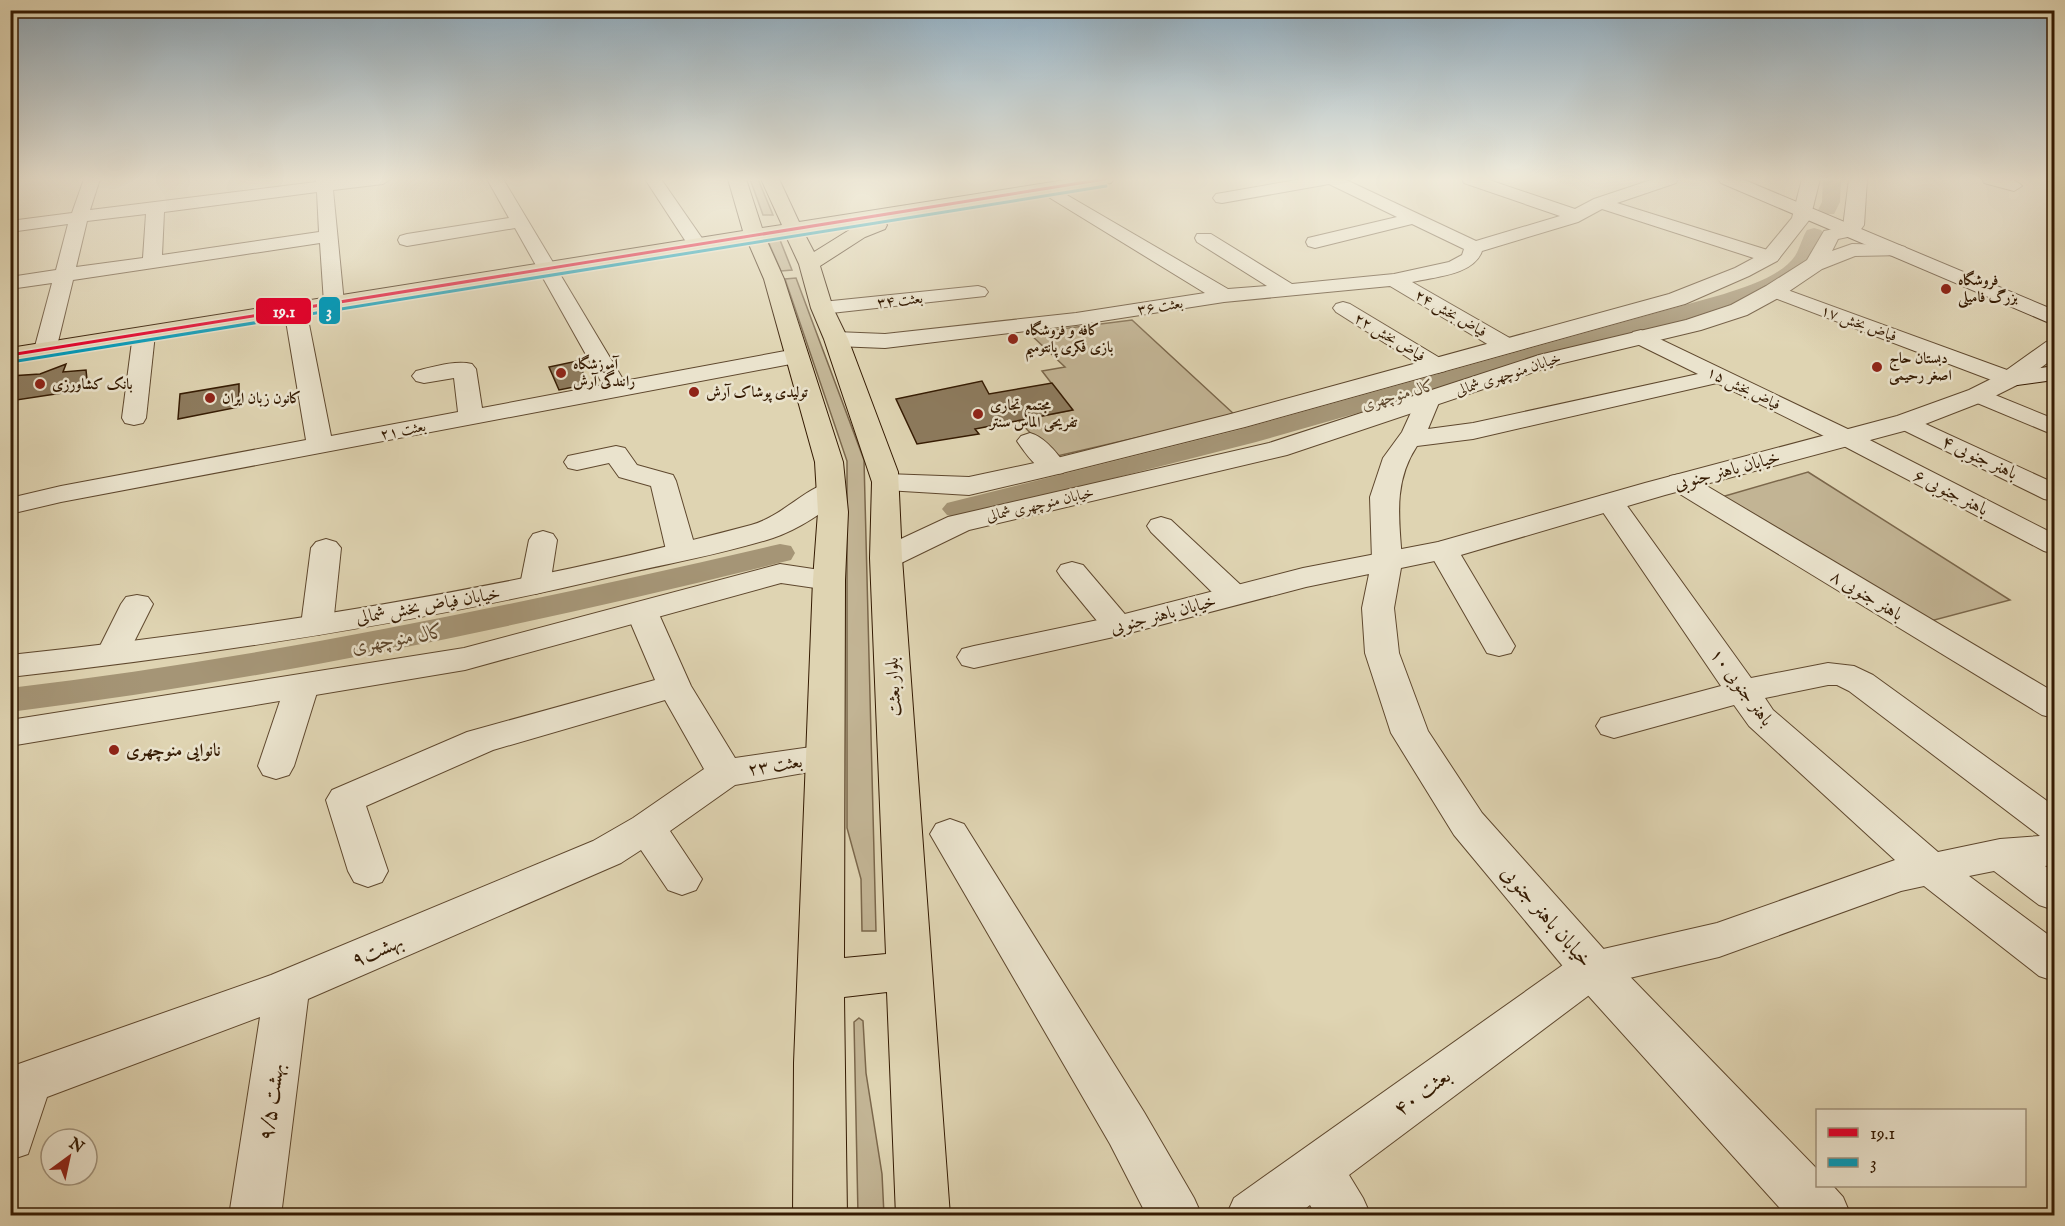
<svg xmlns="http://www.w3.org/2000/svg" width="2065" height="1226" font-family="'IM FELL English',Amiri,serif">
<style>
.green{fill:#c2b494;stroke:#7b674b;stroke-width:1.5}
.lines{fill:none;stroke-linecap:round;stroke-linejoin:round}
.canal{fill:#a59576;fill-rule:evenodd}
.building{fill:#8d7b5e;stroke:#341a02;stroke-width:1.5}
.minor-casing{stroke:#5f482e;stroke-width:2}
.tertiary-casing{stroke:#5f482e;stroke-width:2}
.secondary-casing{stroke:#341a02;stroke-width:2}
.primary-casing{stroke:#341a02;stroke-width:2}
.minor{fill:#eae3cd;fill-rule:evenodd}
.tertiary{fill:#eae3cd;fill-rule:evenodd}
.secondary{fill:#eae3cd;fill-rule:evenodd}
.primary{fill:#dfd4b2;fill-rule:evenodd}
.bus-1-casing{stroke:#eae3cd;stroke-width:6}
.bus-2-casing{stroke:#eae3cd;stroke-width:6}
.bus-1{stroke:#e4002b;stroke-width:3}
.bus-2{stroke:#059bba;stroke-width:3}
.poi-dot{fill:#8f2418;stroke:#eae3cd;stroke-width:2}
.labels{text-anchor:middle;stroke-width:5;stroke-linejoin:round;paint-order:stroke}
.far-poi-label{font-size:15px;font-weight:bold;fill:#341a02;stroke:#eae3cd;text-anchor:start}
.far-street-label{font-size:15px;fill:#341a02;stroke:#eae3cd}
.far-water-label{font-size:16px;font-style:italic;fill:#5c452b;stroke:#eae3cd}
.street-label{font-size:18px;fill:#341a02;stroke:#eae3cd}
.poi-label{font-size:18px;font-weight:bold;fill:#341a02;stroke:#eae3cd;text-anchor:start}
.water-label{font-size:20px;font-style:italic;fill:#5c452b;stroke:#eae3cd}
.near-street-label{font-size:21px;fill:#341a02;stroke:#eae3cd}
.line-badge{stroke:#eae3cd;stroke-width:2}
.badge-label{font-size:16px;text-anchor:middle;font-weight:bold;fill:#fff}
</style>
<rect width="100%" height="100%" fill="#dfd4b2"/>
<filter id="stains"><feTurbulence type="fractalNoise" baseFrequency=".00333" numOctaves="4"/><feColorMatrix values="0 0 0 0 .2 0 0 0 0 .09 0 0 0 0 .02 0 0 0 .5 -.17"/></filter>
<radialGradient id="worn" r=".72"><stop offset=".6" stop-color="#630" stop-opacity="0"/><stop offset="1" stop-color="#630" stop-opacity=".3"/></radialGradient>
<g class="green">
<polygon points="750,179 758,179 773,215 763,215"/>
<polygon points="779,240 780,240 792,270 781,271 768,241"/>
<polygon points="796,278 864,460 876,931 862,931 861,879 847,828 847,461 785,279"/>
<polygon points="1132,320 1235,415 1053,457 1019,421 1072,410 1042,371 1065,367 1029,333"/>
<polygon points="1808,472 2010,600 1923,623 1718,498"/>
<polygon points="859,1018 863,1021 866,1073 882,1174 884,1215 858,1215 854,1022"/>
</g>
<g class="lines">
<g class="canal">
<polygon points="1823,179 1841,179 1840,202 1834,214 1820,214 1818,210 1822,202"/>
<path d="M1814 228 1821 230 1824 234 1814 257 1802 271 1777 288 1740 304 1256 442 957 518 947 515 942 509 947 503 1238 430 1724 294C1747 286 1780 277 1795 256 1800 248 1802 238 1807 230Z"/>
<path d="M780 544 791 546 795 553 791 560C533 624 274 679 10 712V688C271 657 525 603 780 544Z"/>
</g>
</g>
<g class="building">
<polygon points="577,361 589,384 559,390 549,367"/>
<polygon points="66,364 63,372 86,370 88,389 10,401 10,376 40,374"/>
<polygon points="982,381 989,394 1052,383 1073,410 975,429 979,434 917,444 896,399"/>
<polygon points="239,384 239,407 178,419 180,394"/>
</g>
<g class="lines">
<g class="minor-casing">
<g id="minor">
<path d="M84 179H100L90 210 316 182V179H391L383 184 333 190 344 303 341 307 334 309 327 307 324 303 320 243 73 280 56 350 53 355 45 357 37 355 34 350 52 283 10 289V277L56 270 68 224 10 232V221L72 213ZM317 192 319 232 162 255 164 212ZM146 214 143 258 76 267 87 221Z"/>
<path d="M487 179H503L624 381 796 349 804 351 807 356 804 361 796 363 61 502 10 514V498L61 486 306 440 284 309 288 305 295 303 302 305 306 309 331 436 458 412 454 378 424 383 416 381 412 376 416 371C433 367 455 360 472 364L476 369 482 408 603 385 515 228 407 246 400 244 398 240 400 236 407 234 509 218Z"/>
<polygon points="645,179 661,179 706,244 704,248 690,248"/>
<path d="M1302 179H1344L1476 241 1560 216 1464 183 1462 179H1486L1575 209 1594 199 1654 179H1678L1676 183 1617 203 1777 253 1780 257 1777 261H1763L1602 209 1578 222 1482 251C1474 275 1434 277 1412 282L1515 341 1518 346 1515 351 1507 353 1499 351 1390 286 1224 302 1076 325 885 348 836 346 828 344 825 339 828 334 836 332 885 334 1076 313 1205 293 1042 193 1040 189 1042 185 1048 184 1228 289 1267 286 1197 242 1195 238 1197 234H1211L1292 284 1394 274 1449 262 1462 255 1464 249 1412 224 1315 248 1308 246 1306 242 1308 238 1397 217 1329 184 1222 203 1216 202 1213 198 1216 194 1222 193Z"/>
<path d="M1982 179C1995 179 2013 176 2022 186L2014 191 1984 183Z"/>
<polygon points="1774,285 2018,374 2022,379 2018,384 2010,386 2002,384 1767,295 1764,291 1767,287"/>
<polygon points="978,286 985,288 988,292 985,296 822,314 815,312 812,308 815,304 822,302"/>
<polygon points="1343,302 1350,304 1445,361 1448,366 1445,371 1437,373 1429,371 1336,312 1333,308 1336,304"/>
<polygon points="144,327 152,329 155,334 146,418 143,423 134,425 125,423 122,418 133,334 136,329"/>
<path d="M1641 330 1856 433 2054 534V554L2044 551 1838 443 1717 383 1473 439 1417 446C1393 482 1399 519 1402 560L1397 566 1387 569 1377 566 1372 560 1370 497 1383 458 1402 432 1419 395 1428 393 1437 395 1440 400 1428 429 1473 423 1698 374 1633 342 1630 337 1633 332Z"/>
<polygon points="1978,388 2054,419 2054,435 1970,400 1966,395 1970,390"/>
<polygon points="1906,415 2054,483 2054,501 2044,499 1897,427 1894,422 1897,417"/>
<path d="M1030 433C1045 437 1058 454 1067 467L1063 473C1042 478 1028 457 1017 441L1021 436Z"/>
<polygon points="616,446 625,448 637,465 673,475 676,481 696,550 691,556 681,559 671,556 666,550 651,486 619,477 609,463 577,470 568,468 564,462 568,456"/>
<polygon points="1680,474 1690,476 2054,692 2054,718 2042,715 1670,488 1667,482 1670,476"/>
<path d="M1610 494 1620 496 1751 678 1828 663 1854 666 1873 675 2054 806V865L2045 866 2054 872V910L2039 905 1994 871 1969 876 2054 939V981L2039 976 1924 886 1901 891 1719 957 1604 984 1349 1175 1363 1198 1371 1216H1316L1310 1205 1296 1216H1226L1234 1198 1577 955 1717 923 1895 860 1749 726 1734 705 1614 738 1601 734 1596 726 1601 718 1721 686 1596 502 1600 496ZM1828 685H1837L1849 691 2040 836 2000 839 1938 852 1773 710 1765 698Z"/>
<polygon points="1161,517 1171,520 1244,588 1248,595 1244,602 1233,604 1222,602 1151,532 1147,526 1151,520"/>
<polygon points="543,531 553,534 557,540 550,585 546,591 535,594 524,591 520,585 529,540 533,534"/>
<polygon points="326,539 336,542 341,548 333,625 328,632 317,635 306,632 301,625 311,548 316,542"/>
<polygon points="1443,541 1453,544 1458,550 1515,646 1511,653 1499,656 1487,653 1483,646 1428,550 1433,544"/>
<polygon points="1072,562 1083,565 1129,619 1134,626 1129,633 1118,636 1107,633 1061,577 1057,571 1061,565"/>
<polygon points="137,595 148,597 153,604 128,654 124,661 112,664 100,661 96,654 121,604 126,597"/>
<polygon points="642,603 653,605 658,612 691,686 735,758 825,745 838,749 843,758 838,767 735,785 670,831 702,879 696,890 682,895 668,890 641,850 621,863 308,999 281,1216 229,1216 260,1017 47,1097 28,1154 10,1160 10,1067 271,975 593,841 633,818 704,769 665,700 493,750 366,806 388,871 382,882 368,887 354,882 348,871 326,800 332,790 467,732 655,680 626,612 631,605"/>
<polygon points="302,675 314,678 319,686 294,766 289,775 276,779 263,775 258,766 285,686 290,678"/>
<polygon points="950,819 964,824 1144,1112 1194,1198 1202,1216 1147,1216 1110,1144 930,834 936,824"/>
</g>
</g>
<g class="tertiary-casing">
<g id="tertiary">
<polygon points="1802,179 1820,179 1810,219 1777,261 1749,276 1685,304 1245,427 1054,475 969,495 886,490 876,488 872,482 876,476 886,474 969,477 1053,459 1227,415 1669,294 1735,268 1763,253 1792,218"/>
<polygon points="1849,179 1867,179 1864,225 1857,235 1838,239 1832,251 1852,244 1898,245 1905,247 1908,251 1905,255 1855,256 1822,269 1782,296 1747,315 1701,330 1555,365 1287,455 969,530 897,565 886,567 875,565 870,558 875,551 948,517 1269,443 1539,355 1686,320 1731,305 1766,286 1807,260 1824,231 1843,227"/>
<polygon points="2054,340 2054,358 2019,384 1987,400 1915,428 1665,495 1454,557 1401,568 1394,608 1399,653 1428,731 1482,813 1608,954 1818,1170 1818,1186 1833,1186 1843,1197 1851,1216 1787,1216 1576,982 1454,835 1391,733 1365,653 1362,608 1369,574 1306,587 1118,636 974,668 962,665 957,657 962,649 974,646 1117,616 1303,568 1438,542 1645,483 1897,416 1969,390 2001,374 2046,342"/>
<path d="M830 482 840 485 844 491C831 510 795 531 773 538 723 554 670 563 619 575 418 623 215 654 10 677V655C260 628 508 590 751 525 781 517 804 489 830 482Z"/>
<polygon points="780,564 840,573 845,580 840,587 829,590 781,583 465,670 10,746 10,720 464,648"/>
</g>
</g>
<g class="secondary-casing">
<g id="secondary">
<polygon points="1718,179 1742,179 2054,310 2054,325 1721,183"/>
<polygon points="2054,366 2054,380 2010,386 2001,384 1998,379 2001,374"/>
</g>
</g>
<g class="primary-casing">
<path id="primary" d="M728 179H746L762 228 782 225 761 179H779L799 222 1072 179H1114L1111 183 1105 184 882 220 887 225 885 229 865 237 820 266 833 308 848 339 898 472 902 558 950 1216H896L887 992 844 997 847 1216H793L794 1063 813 580 818 512 815 462 764 279 748 242 10 362V348L743 231ZM866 223 851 229 814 252 804 233ZM786 236 799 264 811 308 824 339 872 482 870 558 886 954 844 958 845 580 848 512 843 462 784 279 766 239Z"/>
</g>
<use href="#minor" class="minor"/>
<use href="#tertiary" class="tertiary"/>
<use href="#secondary" class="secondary"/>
<use href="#primary" class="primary"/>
<g class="bus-1-casing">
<polyline id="bus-1" points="10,355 1105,179"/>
</g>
<g class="bus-2-casing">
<polyline id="bus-2" points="11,362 1106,186"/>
</g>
<use href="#bus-1" class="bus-1"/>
<use href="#bus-2" class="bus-2"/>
</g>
<linearGradient id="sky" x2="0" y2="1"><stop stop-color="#8da8ba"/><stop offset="0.51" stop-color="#f1ecdc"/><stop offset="1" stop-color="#f1ecdc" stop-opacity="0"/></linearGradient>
<rect width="2065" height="351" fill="url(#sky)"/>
<g class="poi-dot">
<circle cx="1946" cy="289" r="6"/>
<circle cx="1013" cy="339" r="6"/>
<circle cx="1877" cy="367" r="6"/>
<circle cx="561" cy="373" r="6"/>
<circle cx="40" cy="384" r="6"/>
<circle cx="694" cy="392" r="6"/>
<circle cx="210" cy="398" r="6"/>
<circle cx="978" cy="414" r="6"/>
<circle cx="114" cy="750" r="6"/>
</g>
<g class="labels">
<g class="far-poi-label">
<text x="1958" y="285">فروشگاه<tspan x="1958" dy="17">بزرگ فامیلی</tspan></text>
<text x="1025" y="335">کافه و فروشگاه<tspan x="1025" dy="17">بازی فکری پانتومیم</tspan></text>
<text x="1889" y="363">دبستان حاج<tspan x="1889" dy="17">اصغر رحیمی</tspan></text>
<text x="573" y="369">آموزشگاه<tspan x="573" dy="17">رانندگی آرش</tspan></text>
<text x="52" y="389">بانک کشاورزی</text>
<text x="706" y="397">تولیدی پوشاک آرش</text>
<text x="222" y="403">کانون زبان ایران</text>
<text x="990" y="410">مجتمع تجاری<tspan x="990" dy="17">تفریحی الماس سنتر</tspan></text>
</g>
<g class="far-street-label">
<text transform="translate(900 300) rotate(-6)" y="5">بعثت ۳۴</text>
<text transform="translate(1160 306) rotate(-9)" y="5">بعثت ۳۶</text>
<text transform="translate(1451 313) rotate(30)" y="5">فیاض بخش ۲۴</text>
<text transform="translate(1859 323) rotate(20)" y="5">فیاض بخش ۱۷</text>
<text transform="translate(1390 337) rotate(31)" y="5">فیاض بخش ۲۲</text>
<text transform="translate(1508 374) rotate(-18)" y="5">خیابان منوچهری شمالی</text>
<text transform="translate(1744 388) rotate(26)" y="5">فیاض بخش ۱۵</text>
<text transform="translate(403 430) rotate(-11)" y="5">بعثت ۲۱</text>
<text transform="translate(1040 504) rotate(-13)" y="5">خیابان منوچهری شمالی</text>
</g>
<g class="far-water-label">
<text transform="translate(1398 394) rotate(-16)" y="6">کال منوچهری</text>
</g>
<g class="street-label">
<text transform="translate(1980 457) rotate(25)" y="6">باهنر جنوبی ۴</text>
<text transform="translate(1727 470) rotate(-15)" y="6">خیابان باهنر جنوبی</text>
<text transform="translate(1951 492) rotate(27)" y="6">باهنر جنوبی ۶</text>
<text transform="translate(1867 595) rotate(31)" y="6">باهنر جنوبی ۸</text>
<text transform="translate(428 605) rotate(-10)" y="6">خیابان فیاض بخش شمالی</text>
<text transform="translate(1163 614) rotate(-15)" y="6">خیابان باهنر جنوبی</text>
<text transform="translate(893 687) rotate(-93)" y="6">بلوار بعثت</text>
<text transform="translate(1742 687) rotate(53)" y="6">باهنر جنوبی ۱۰</text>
<text transform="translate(775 765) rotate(-9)" y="6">بعثت ۲۳</text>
</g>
<g class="poi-label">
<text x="126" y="756">نانوایی منوچهری</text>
</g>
<g class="water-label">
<text transform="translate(398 638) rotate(-10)" y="7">کال منوچهری</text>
</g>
<g class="near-street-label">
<text transform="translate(1547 916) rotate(49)" y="7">خیابان باهنر جنوبی</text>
<text transform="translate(377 950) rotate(-23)" y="7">بهشت۹</text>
<text transform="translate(1422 1092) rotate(-36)" y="7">بعثت ۴۰</text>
<text transform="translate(271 1102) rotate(-82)" y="7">بهشت ۹/۵</text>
</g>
</g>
<g class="line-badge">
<rect x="318" y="296" width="23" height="29" rx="6" fill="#059bba"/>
<rect x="255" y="297" width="57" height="28" rx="6" fill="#e4002b"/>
</g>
<g class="badge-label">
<text x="329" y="317">3</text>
<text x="284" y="317">19.1</text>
</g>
<rect width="2065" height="1226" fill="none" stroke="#dfd4b2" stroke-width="36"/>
<rect x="12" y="12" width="2041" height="1202" fill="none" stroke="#341a02" stroke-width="3"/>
<rect x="18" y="18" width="2029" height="1190" fill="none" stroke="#341a02" stroke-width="1.5"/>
<rect x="1816" y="1109" width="210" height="78" fill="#eae3cd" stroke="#a1937c" stroke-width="1.5"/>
<rect x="1828" y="1128" width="30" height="9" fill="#e4002b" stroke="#a1937c" stroke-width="1.5"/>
<text x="1870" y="1139" font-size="18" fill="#341a02">19.1</text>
<rect x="1828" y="1158" width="30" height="9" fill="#059bba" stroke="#a1937c" stroke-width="1.5"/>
<text x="1870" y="1169" font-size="18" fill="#341a02">3</text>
<g transform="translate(69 1157) rotate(33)"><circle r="28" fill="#eae3cd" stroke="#a1937c" stroke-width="1.5"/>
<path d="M0-4.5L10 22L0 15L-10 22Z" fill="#8f2418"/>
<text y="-9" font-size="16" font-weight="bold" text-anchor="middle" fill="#341a02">N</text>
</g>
<rect width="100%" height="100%" filter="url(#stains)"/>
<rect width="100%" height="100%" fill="url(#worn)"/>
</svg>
